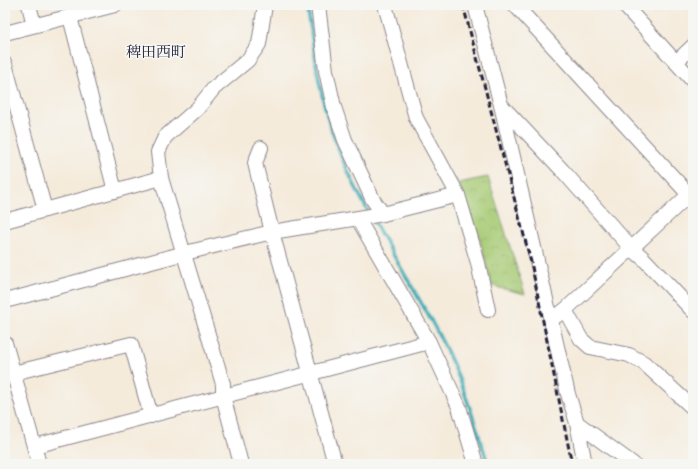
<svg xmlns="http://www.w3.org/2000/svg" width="698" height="469" viewBox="0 0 698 469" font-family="'IM FELL Double Pica','Noto Serif JP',serif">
	<defs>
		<pattern id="park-crowns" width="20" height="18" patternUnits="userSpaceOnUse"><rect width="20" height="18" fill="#a7cb74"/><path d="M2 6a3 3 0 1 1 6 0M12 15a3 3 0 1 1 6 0" fill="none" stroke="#8fae65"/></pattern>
	</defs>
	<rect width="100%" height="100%" fill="#f6f6f2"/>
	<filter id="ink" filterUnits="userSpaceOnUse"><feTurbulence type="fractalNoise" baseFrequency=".025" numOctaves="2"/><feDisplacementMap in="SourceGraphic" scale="8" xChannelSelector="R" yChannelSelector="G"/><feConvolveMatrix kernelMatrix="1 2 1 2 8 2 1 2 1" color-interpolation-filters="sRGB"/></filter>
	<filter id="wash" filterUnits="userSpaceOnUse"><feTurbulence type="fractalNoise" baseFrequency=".012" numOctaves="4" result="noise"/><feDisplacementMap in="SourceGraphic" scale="16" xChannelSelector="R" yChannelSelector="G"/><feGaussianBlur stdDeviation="0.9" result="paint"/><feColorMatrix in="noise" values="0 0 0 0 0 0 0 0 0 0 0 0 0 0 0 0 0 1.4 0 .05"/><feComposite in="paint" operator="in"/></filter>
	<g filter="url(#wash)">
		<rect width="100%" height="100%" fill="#f5ebdb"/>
		<path fill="url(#park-crowns)" stroke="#647658" d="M488 177 525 294 492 286 480 240 458 183Z"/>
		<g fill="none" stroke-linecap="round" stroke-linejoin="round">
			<g stroke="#3dadba" stroke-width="3.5">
				<path d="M307 5C313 40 316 76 326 111 335 147 351 180 369 213"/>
				<path d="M373 220C403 273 438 326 461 383 471 410 480 437 488 464"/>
			</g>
		</g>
	</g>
	<g filter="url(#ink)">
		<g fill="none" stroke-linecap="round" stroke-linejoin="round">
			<defs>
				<g id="minor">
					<path d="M29 5 34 25"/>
					<path d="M318 5 326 71 334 107 345 140 373 200 383 214"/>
					<path d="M385 5 416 118 458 195 478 263 488 310"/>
					<path d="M475 5 501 105 568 394 577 423 585 464"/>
					<path d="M515 5 693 199"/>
					<path d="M624 5 693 81"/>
					<path d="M70 17 115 191"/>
					<path d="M5 33 115 5"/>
					<path d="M676 62 693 46"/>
					<path d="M5 64 45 210"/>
					<path d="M501 105 563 171 631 248 643 258 693 311"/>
					<path d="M261 148 255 163 272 232 335 464"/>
					<path d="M358 219 429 342 459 407 476 464"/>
					<path d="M5 221 161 178"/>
					<path d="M5 301 185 253 272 232 383 214 458 195"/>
					<path d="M565 310 581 339 590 347 629 355 644 363 693 408"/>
					<path d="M552 319 565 310 693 191"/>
					<path d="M5 343 39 464"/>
					<path d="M5 375 131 344 151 416"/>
					<path d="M577 423 633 464"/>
					<path d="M35 446 429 342"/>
					<path d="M241 464 223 396V384L161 178 158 152 165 137 197 109 214 88 248 60 259 44 265 5"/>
				</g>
			</defs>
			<use href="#minor" stroke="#8c868b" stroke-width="16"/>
			<use href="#minor" stroke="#fff" stroke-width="14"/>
			<path stroke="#22223b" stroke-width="3" stroke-dasharray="6 3" stroke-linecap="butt" d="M463 5 531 262 572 464"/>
		</g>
	</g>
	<g text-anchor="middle" stroke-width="3.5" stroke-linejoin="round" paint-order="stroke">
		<g font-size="15" fill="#22223b" stroke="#f6f6f2">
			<text x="156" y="57">稗田西町</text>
		</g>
	</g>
	<rect width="698" height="469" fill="none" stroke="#f6f6f2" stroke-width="20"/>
</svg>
